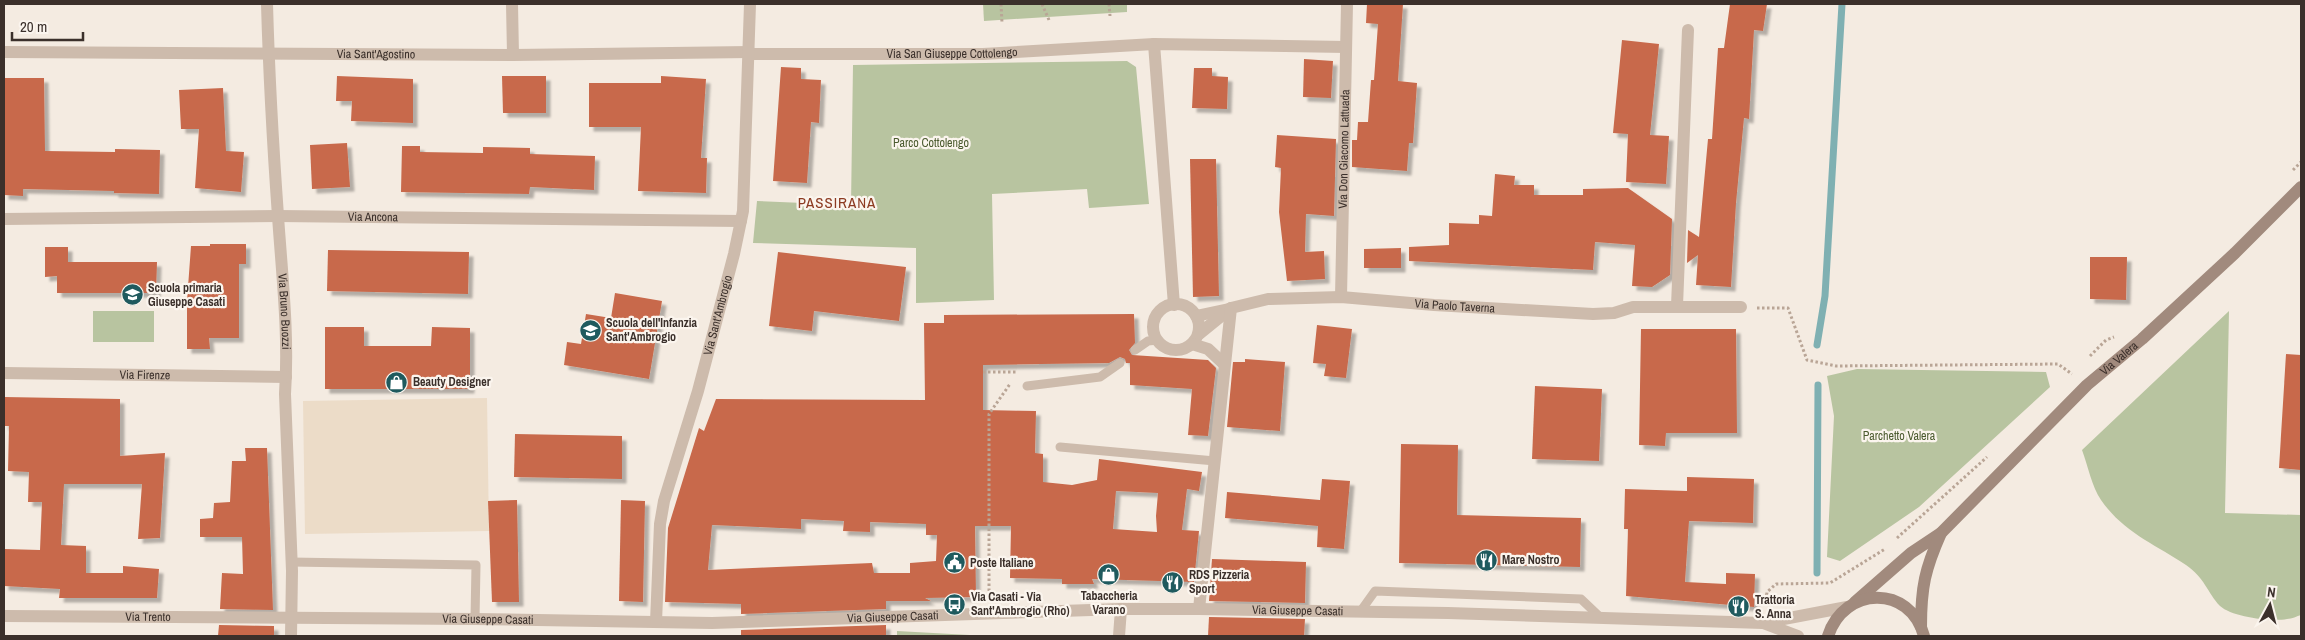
<svg xmlns="http://www.w3.org/2000/svg" width="2305" height="640" viewBox="0 0 2305 640" font-family="'Archivo Narrow',sans-serif">
	<defs>
		<filter id="shadow"><feDropShadow dx="4.5" dy="4.5" stdDeviation="1" flood-color="#0004"/></filter>
	</defs>
	<rect width="100%" height="100%" fill="#f4ebe1"/>
	<g fill="#b8c4a0">
		<path d="M983 4H1127V12L984 21Z"/>
		<path d="M1127 61 1136 67 1149 204 1089 208 1087 189 992 194 994 300 916 303V248L753 243 757 201 851 205 853 65Z"/>
		<rect x="93" y="311" width="61" height="31"/>
		<path d="M2229 311 2225 513 2301 515V615C2297 616 2292 619 2287 619 2271 622 2232 617 2220 606 2207 592 2205 578 2186 565 2155 544 2124 533 2101 500 2092 487 2088 466 2082 450Z"/>
		<path d="M1857 369 2046 372 2050 387 1919 507 1840 561 1827 557 1834 416 1827 376Z"/>
		<path d="M897 631 988 636H897Z"/>
	</g>
	<path fill="#ecdcc8" d="M487 398 489 531 305 534 303 401Z"/>
	<g fill="none" stroke-linecap="round" stroke-linejoin="round">
		<g stroke="#7fb0b2" stroke-width="7">
			<path d="M1817 345 1825 296 1842 4"/>
			<path d="M1817 573 1818 385"/>
		</g>
	</g>
	<g fill="#c8694b" fill-rule="evenodd" filter="url(#shadow)">
		<path d="M1367 4H1403L1398 81 1417 83 1413 143H1409L1407 171 1352 167V140H1357L1358 122H1368L1371 80H1374L1378 24 1366 23Z"/>
		<path d="M1730 4H1767L1763 31 1754 30 1749 119 1744 118 1736 203 1731 287 1696 285 1698 255 1687 263 1688 230 1699 237 1708 139H1712L1718 48H1724Z"/>
		<path d="M1622 40 1659 44 1650 135 1669 136 1666 184 1626 182 1628 134 1613 133Z"/>
		<path d="M1304 59 1333 61 1331 98 1303 97Z"/>
		<path d="M781 67 801 68V79L821 80 819 123 811 122 807 183 773 181Z"/>
		<path d="M1194 68H1212V76L1228 77 1227 109 1192 108Z"/>
		<path d="M337 76 413 79V123L351 121 352 101H336Z"/>
		<path d="M502 76H546V113H503Z"/>
		<path d="M661 76 706 79 701 158H707L706 193 638 191 641 127H589V83H661Z"/>
		<path d="M4 78H44L45 151 115 152V149L160 150 159 194 114 193V191L23 189V196L4 195Z"/>
		<path d="M223 88 226 151 244 152 241 192 195 188 199 129H181L179 90Z"/>
		<path d="M1277 135 1336 139 1334 216 1306 214 1305 252 1324 251 1325 279 1287 281 1279 212 1281 168 1275 167Z"/>
		<path d="M347 143 350 187 312 189 310 145Z"/>
		<path d="M402 146H420V152L483 153V147L530 148V154L595 156 594 190 530 187 529 194 401 192Z"/>
		<path d="M1190 159H1216L1219 296 1193 297Z"/>
		<path d="M1495 174 1515 176 1514 185H1534V195H1583V189L1628 188 1672 219 1670 275 1652 287 1632 286 1635 245 1595 242 1593 270 1409 261V247L1449 245V223L1479 224V215L1492 216Z"/>
		<path d="M210 244H246V264H239V338H209L210 349H187V301L191 246H210Z"/>
		<path d="M45 247H68V262H157L156 293H57V276L45 277Z"/>
		<path d="M1401 248V268H1364V249Z"/>
		<path d="M328 250 469 252 468 294 327 291Z"/>
		<path d="M778 252 906 267 899 321 814 311 812 331 769 326Z"/>
		<path d="M2090 257H2127L2126 300 2090 299Z"/>
		<path d="M615 293 662 301 649 379 564 365 567 342 581 344 586 314 611 318Z"/>
		<path d="M1134 314 1135 343 1129 350 1132 355 1208 360 1216 368 1208 436 1188 435 1192 389 1130 385V363H1126L1125 359 1120 357 1109 363 983 365V410L1036 411 1035 453 1043 454V482L1072 485 1097 480 1099 459 1202 472 1199 491 1187 489 1182 530 1199 531 1194 582 1092 579 1094 584H1062V579L1010 578 1011 526H975L976 597 925 598 931 601H886V609L741 614V604L665 602 668 528 699 428 704 431 716 399 925 400 924 323H944V315ZM1116 491 1158 493 1156 516 1157 532 1113 529ZM801 519 844 521 843 531 870 532V522L926 524V535H937L936 561 910 563V573H874L872 563 708 570 712 525 801 529Z"/>
		<path d="M1317 325 1352 329 1346 378 1324 376 1326 364 1313 363Z"/>
		<path d="M325 327H364V346H431L432 327 470 328V389H325Z"/>
		<path d="M1641 329H1736L1737 433H1666L1665 446 1639 445Z"/>
		<path d="M2286 354 2301 355V470L2279 468Z"/>
		<path d="M1245 359 1285 362 1280 431 1227 427 1233 362H1245Z"/>
		<path d="M1535 386 1602 389 1599 461 1532 459Z"/>
		<path d="M4 397 120 399V456L165 453 160 538 138 539 142 484H64L61 545 86 546V573H123V566L159 569 157 598H59L60 589 4 586V549L40 550 42 502H28L29 472 8 471 9 426H4Z"/>
		<path d="M515 434 622 436V479L514 477Z"/>
		<path d="M1401 444 1458 445 1457 515 1581 518 1580 567 1399 563Z"/>
		<path d="M245 448H267L273 610 220 609 222 573 243 574 242 537H200V519L213 518 214 503 230 502 232 461H246Z"/>
		<path d="M1687 477 1754 479 1753 523 1689 521 1685 582 1726 584V573L1755 574 1754 607 1626 596 1628 529H1624L1625 489 1687 491Z"/>
		<path d="M1322 479 1350 481 1344 549 1317 547 1318 526 1225 518 1227 492 1320 500Z"/>
		<path d="M517 500 519 602H492L488 501Z"/>
		<path d="M621 500 645 501 643 602 619 601Z"/>
		<path d="M1212 559 1306 562 1305 603 1209 601Z"/>
		<path d="M1209 617 1305 619 1304 636H1208Z"/>
		<path d="M219 625 274 626V636H218Z"/>
		<path d="M886 625V636H741V630Z"/>
	</g>
	<g fill="none" stroke-linecap="round" stroke-linejoin="round">
		<g stroke="#b9a596" stroke-width="3" stroke-dasharray="2.5 2.5" stroke-linecap="butt">
			<path d="M1001 4 1002 23"/>
			<path d="M1042 4 1049 20"/>
			<path d="M1109 4 1110 16"/>
			<path d="M2293 170 2301 162"/>
			<path d="M1757 308H1788L1807 360 1836 366 2058 364 2072 374"/>
			<path d="M2090 356 2106 340 2114 337"/>
			<path d="M983 372H1018"/>
			<path d="M1897 538 1987 457"/>
			<path d="M989 596V414L1010 384"/>
			<path d="M1765 605 1767 592 1776 584 1830 583 1885 549"/>
		</g>
		<g stroke="#cdbbac" stroke-width="9">
			<path d="M1135 350 1148 341 1158 340"/>
			<path d="M1027 386 1100 377 1120 363"/>
			<path d="M1060 447 1215 461"/>
			<path d="M291 562 476 565 475 619"/>
			<path d="M1360 612 1375 591 1581 599 1601 618"/>
		</g>
		<g stroke="#cdbbac" stroke-width="12">
			<path id="s1" d="M267 4C269 75 273 146 278 216 282 276 289 334 285 394L292 571 291 636"/>
			<path d="M512 4 513 55"/>
			<path d="M1154 44 1174 305"/>
			<path id="s2" d="M4 52 513 55 750 52"/>
			<path id="s3" d="M750 54H983L1154 44 1346 47"/>
			<path id="s4" d="M4 219 278 216 741 221"/>
			<path id="s5" d="M1341 297 1347 4"/>
			<circle cx="1176" cy="327" r="23"/>
			<path d="M1677 306 1688 30"/>
			<path d="M1196 316 1229 309"/>
			<path d="M1199 334 1231 308"/>
			<path d="M1192 344 1208 349 1224 364"/>
			<path id="s6" d="M4 373 286 377"/>
			<path id="s7" d="M1199 609 1231 308 1268 299 1341 297 1434 305 1593 314 1614 313 1633 307H1741"/>
			<path id="s8" d="M4 616 475 619 712 623 1121 609H1199L1448 613 1763 623 1847 607"/>
			<path id="s9" d="M656 622 660 524 664 501 698 391 734 254 743 211 750 4"/>
			<path d="M1763 623 1798 636"/>
			<path d="M1119 636 1121 609"/>
		</g>
		<g stroke="#a18a7d" stroke-width="12">
			<path id="s10" d="M1855 602 1911 553 1941 533 2087 385 2142 339 2235 253 2301 187"/>
			<path d="M1921 627C1921 587 1925 569 1941 533"/>
			<path d="M1828 636C1844 586 1910 584 1924 636"/>
		</g>
	</g>
	<defs>
		<symbol id="school-disc" viewBox="-11 -11 22 22"><circle r="9.5" fill="#1f5a5e" stroke="#fbf5ee"/><path d="M0-5L7-2L0 1L-7-2ZM-4 1L0 2.5L4 1V4Q0 6-4 4Z" fill="#fff"/></symbol>
		<symbol id="shop-disc" viewBox="-11 -11 22 22"><circle r="9.5" fill="#1f5a5e" stroke="#fbf5ee"/><path d="M-5-2.5h2.3a2.7 3.5 0 0 1 5.4 0H5L5.5 6h-11ZM-1.5-2.5h3a1.5 2.3 0 0 0-3 0Z" fill="#fff"/></symbol>
		<symbol id="restaurant-disc" viewBox="-11 -11 22 22"><circle r="9.5" fill="#1f5a5e" stroke="#fbf5ee"/><path d="M-5-6h1v4h1v-4h1v4h1v-4h1v5L-1.5 .5V6h-2V.5L-5-1ZM5-6V6H3V1.5H1.5Q1.5-4 5-6Z" fill="#fff"/></symbol>
		<symbol id="civic-disc" viewBox="-11 -11 22 22"><circle r="9.5" fill="#1f5a5e" stroke="#fbf5ee"/><path d="M-.6-6.5H3V-4.5H.6V-3L4-1V1h2V6H-6V1h2V-1L-.6-3ZM-1.2 2.5V6h2.4V2.5Z" fill="#fff"/></symbol>
		<symbol id="bus-disc" viewBox="-11 -11 22 22"><circle r="9.5" fill="#1f5a5e" stroke="#fbf5ee"/><path d="M-5-6H5V4H4V6H2V4H-2V6H-4V4H-5ZM-3.5-4V0h7V-4ZM-3.5 1.2v1.5H-2V1.2ZM2 1.2v1.5H3.5V1.2Z" fill="#fff"/></symbol>
	</defs>
	<g fill-rule="evenodd">
		<use href="#school-disc" x="120" y="282" width="25" height="25"/>
		<use href="#school-disc" x="578" y="318" width="25" height="25"/>
		<use href="#shop-disc" x="384" y="370" width="25" height="25"/>
		<use href="#restaurant-disc" x="1474" y="548" width="25" height="25"/>
		<use href="#civic-disc" x="942" y="550" width="25" height="25"/>
		<use href="#shop-disc" x="1096" y="562" width="25" height="25"/>
		<use href="#restaurant-disc" x="1160" y="570" width="25" height="25"/>
		<use href="#bus-disc" x="942" y="592" width="25" height="25"/>
		<use href="#restaurant-disc" x="1726" y="594" width="25" height="25"/>
	</g>
	<g text-anchor="middle" stroke-width="4.5" stroke-linejoin="round" paint-order="stroke">
		<g font-size="12" fill="#3b302b" stroke="#fbf5ee">
			<text dy="4" stroke="none"><textPath href="#s2" startOffset="372">Via Sant'Agostino</textPath></text>
			<text dy="4" stroke="none"><textPath href="#s3" startOffset="202">Via San Giuseppe Cottolengo</textPath></text>
			<text dy="4" stroke="none"><textPath href="#s5" startOffset="148">Via Don Giacomo Lattuada</textPath></text>
			<text dy="4" stroke="none"><textPath href="#s4" startOffset="369">Via Ancona</textPath></text>
			<text dy="4" stroke="none"><textPath href="#s7" startOffset="528">Via Paolo Taverna</textPath></text>
			<text dy="4" stroke="none"><textPath href="#s1" startOffset="308">Via Bruno Buozzi</textPath></text>
			<text dy="4" stroke="none"><textPath href="#s9" startOffset="315">Via Sant'Ambrogio</textPath></text>
			<text dy="4" stroke="none"><textPath href="#s10" startOffset="360">Via Valera</textPath></text>
			<text dy="4" stroke="none"><textPath href="#s6" startOffset="141">Via Firenze</textPath></text>
			<text dy="4" stroke="none"><textPath href="#s8" startOffset="1294">Via Giuseppe Casati</textPath></text>
			<text dy="4" stroke="none"><textPath href="#s8" startOffset="889">Via Giuseppe Casati</textPath></text>
			<text dy="4" stroke="none"><textPath href="#s8" startOffset="144">Via Trento</textPath></text>
			<text dy="4" stroke="none"><textPath href="#s8" startOffset="484">Via Giuseppe Casati</textPath></text>
		</g>
		<g font-size="12" fill="#4a5a2e" stroke="#fbf5ee">
			<text x="931" y="147">Parco Cottolengo</text>
			<text x="1899" y="440">Parchetto Valera</text>
		</g>
		<g font-size="12" font-weight="bold" fill="#3b302b" stroke="#fbf5ee" text-anchor="start">
			<text x="148" y="292">Scuola primaria<tspan x="148" dy="14">Giuseppe Casati</tspan></text>
			<text x="606" y="327">Scuola dell'Infanzia<tspan x="606" dy="14">Sant'Ambrogio</tspan></text>
			<text x="413" y="386">Beauty Designer</text>
			<text x="1502" y="564">Mare Nostro</text>
			<text x="970" y="567">Poste Italiane</text>
			<text x="1189" y="579">RDS Pizzeria<tspan x="1189" dy="14">Sport</tspan></text>
			<text x="1109" y="600" text-anchor="middle">Tabaccheria<tspan x="1109" dy="14">Varano</tspan></text>
			<text x="971" y="601">Via Casati - Via<tspan x="971" dy="14">Sant'Ambrogio (Rho)</tspan></text>
			<text x="1755" y="604">Trattoria<tspan x="1755" dy="14">S. Anna</tspan></text>
		</g>
		<g font-size="15" letter-spacing="1" fill="#8c3b22" stroke="#fbf5ee">
			<text x="837" y="208">PASSIRANA</text>
		</g>
	</g>
	<rect width="2305" height="640" fill="none" stroke="#3b302b" stroke-width="10"/>
	<g transform="translate(2270 605) rotate(7)" stroke="#fbf5ee" stroke-width="4" paint-order="stroke">
	<path d="M0-4L9 19L0 12L-9 19Z" fill="#3b302b"/>
	<text y="-8" font-size="14" font-weight="bold" text-anchor="middle" fill="#3b302b">N</text>
	</g>
	<path d="M12 32v8h71v-8" fill="none" stroke="#3b302b" stroke-width="2.5"/>
	<text x="20" y="32" font-size="15" fill="#3b302b" stroke="#fbf5ee" stroke-width="4" paint-order="stroke">20 m</text>
</svg>
